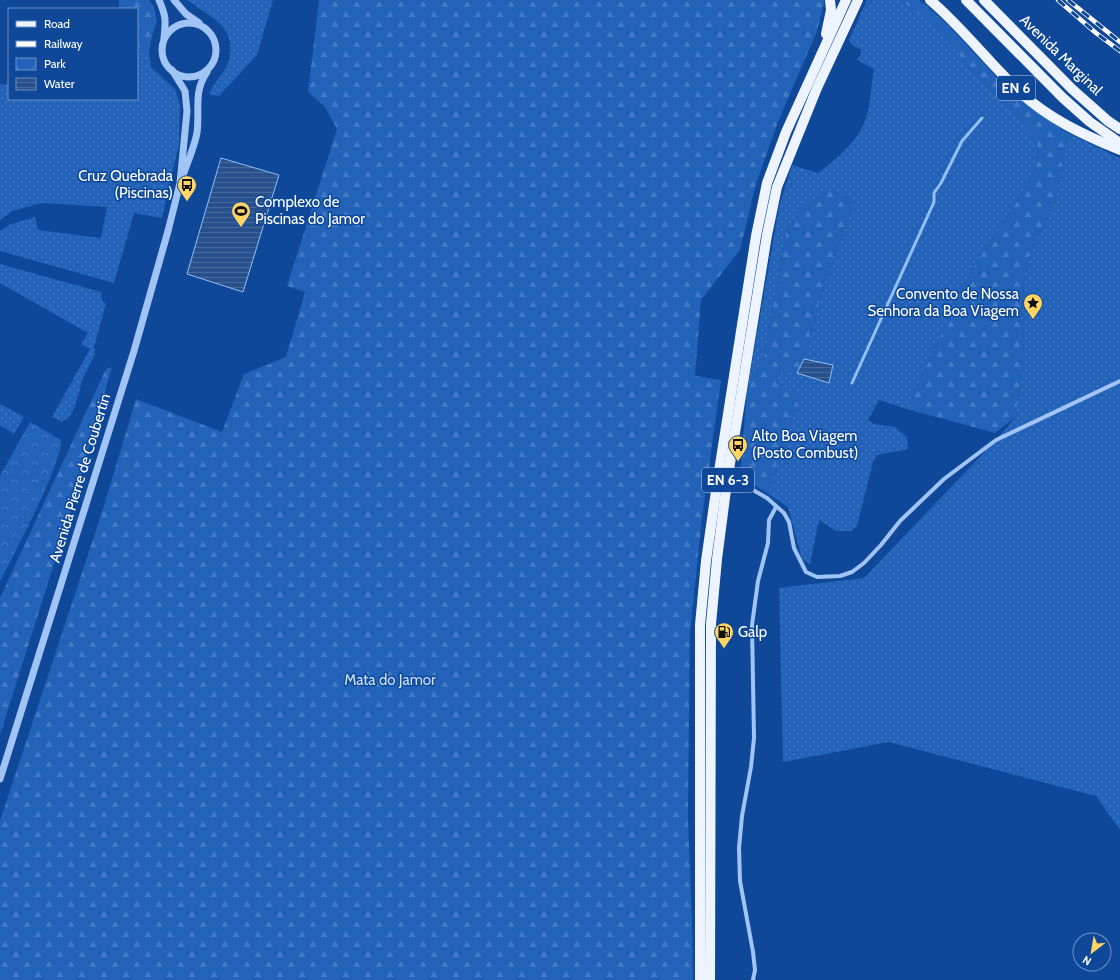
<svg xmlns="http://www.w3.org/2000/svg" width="1120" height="980" viewBox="0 0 1120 980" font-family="Cabin,sans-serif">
	<defs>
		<pattern id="grass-dots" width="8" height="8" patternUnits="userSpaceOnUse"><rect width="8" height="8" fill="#2262b8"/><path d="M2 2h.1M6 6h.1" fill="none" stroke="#437ac3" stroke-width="1.8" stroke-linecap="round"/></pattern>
		<pattern id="forest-firs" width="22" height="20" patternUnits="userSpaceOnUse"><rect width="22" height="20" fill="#2262b8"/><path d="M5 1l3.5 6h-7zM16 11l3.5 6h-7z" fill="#437ac3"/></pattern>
		<pattern id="park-crowns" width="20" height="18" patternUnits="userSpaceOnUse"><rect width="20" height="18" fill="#2262b8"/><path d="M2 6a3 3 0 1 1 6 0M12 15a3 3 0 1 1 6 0" fill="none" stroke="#437ac3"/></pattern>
		<pattern id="water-rules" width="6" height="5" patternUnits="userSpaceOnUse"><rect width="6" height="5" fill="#27508c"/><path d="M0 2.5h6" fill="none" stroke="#476a9d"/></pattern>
	</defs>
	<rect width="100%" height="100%" fill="#0f4899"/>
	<g fill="url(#grass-dots)">
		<path d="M187 0H273L257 55 219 96 209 94C214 83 223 74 228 63 230 60 230 55 230 51 233 24 205 14 187 0Z"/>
		<path d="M867 0H900L944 32 970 70 1005 102 1024 125 1038 147 1034 172 1008 217 981 254 962 289 907 409 879 400 868 420 874 424 895 427 907 437 908 449 877 455 873 462 857 526 851 531H836L819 520 810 564 802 559 788 507 767 493 799 396 776 382 780 369 797 372 804 359 822 291 854 201 836 192 826 191 802 209 787 229 764 358 747 391 779 207 792 165 818 173C838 158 860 140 867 115 871 100 871 84 874 69L857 60 861 54V50L851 44 849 40Z"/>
		<path d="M149 52 151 67 175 89 180 105 179 144 162 218 134 213 114 283 0 251V231L11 224 35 217 38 230 101 238 107 207 42 203 12 211 0 220V84L9 85V99H137V53Z"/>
		<path d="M1068 133 1120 158V830L1096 796 889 742 783 762 779 588 864 578 996 440 1016 417 1024 342 1021 319 1025 272 1033 244 1055 201Z"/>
		<path d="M0 264 101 292 102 301 106 304 94 347 95 354 83 378 75 406 70 416 62 422 52 417 90 349 81 344 88 333 0 283Z"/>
		<path d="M0 404 24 417 14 434 0 425Z"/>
	</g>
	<g fill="url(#forest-firs)">
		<path d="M119 0H149L154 7 157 21 152 36 149 52 137 53V9H119Z"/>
		<path d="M319 0H824V3L817 31 778 122 756 184 740 250 701 300 695 376 721 380 702 518 690 634 688 816 692 922 693 980H0V821L103 509 136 399 222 432 244 374 286 357 305 292 287 286 337 129 325 107 308 92Z"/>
		<path d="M900 0H919L927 6 949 26 1001 82 1037 112 1068 133 1055 201 1033 244 1025 272 1021 319 1024 342 1016 417 995 433 907 409 962 289 981 254 1008 217 1034 172 1038 147 1024 125 1005 102 970 70 944 32Z"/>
		<path d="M826 191 836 192 854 201 822 291 804 359 798 373 780 369 776 382 800 396 767 493 740 476 747 391 764 358 787 229 802 209Z"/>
		<path d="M112 367 71 510 0 735V598L106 369Z"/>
	</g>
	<path fill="url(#park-crowns)" d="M30 422 61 440C64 459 12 559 0 581V476Z"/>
	<g fill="url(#water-rules)" stroke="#92bff8">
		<path d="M221 158 279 175 243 292 187 274Z"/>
		<path d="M804 359 833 365 829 383 797 373Z"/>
	</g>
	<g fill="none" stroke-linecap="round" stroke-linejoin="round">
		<path stroke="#92bff8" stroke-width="3" d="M852 383 934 202V193L941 183 962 141 982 118"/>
		<g stroke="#a0c4f5" stroke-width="4">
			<path d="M728 483 746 486 767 498 784 513 789 522 794 548 806 572 817 577 840 576 852 572 864 563 881 545 900 521 944 479 996 440 1120 381"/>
			<path d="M753 980 755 970 753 952 740 881 739 848 742 816 751 767 754 738 752 625 758 581 768 543 769 520 776 507"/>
		</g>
		<g stroke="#a0c4f5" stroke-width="7">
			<path d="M159 0C166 16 166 20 164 38"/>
			<path d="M174 0 186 14 199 23"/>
			<circle cx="189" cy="50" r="27"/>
			<path d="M183 175C188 161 194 148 197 133 200 110 193 92 207 72"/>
			<path d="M0 779 134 351 168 231 180 183 187 111 185 91 172 70"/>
		</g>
		<g stroke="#eef4ff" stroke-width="10">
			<path d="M930 0C963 28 989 63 1020 92 1049 119 1084 135 1120 150"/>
			<path d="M966 0 1063 98 1090 122 1120 143"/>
			<path d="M984 0 1072 89 1108 121 1120 129"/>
			<path d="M826 34 831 10 830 0"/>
			<path d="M700 980V625L706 561 717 484 756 236 767 183 786 132 846 0"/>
			<path d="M710 980 711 624 717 559 727 482 767 235 777 187 817 88 858 0"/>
		</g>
		<defs>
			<g id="rail">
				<path d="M1058 0 1096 33 1120 51"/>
				<path d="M1068 0 1120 42"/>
			</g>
		</defs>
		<use href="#rail" stroke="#fff" stroke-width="4.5"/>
		<use href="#rail" stroke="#0f4899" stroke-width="3" stroke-dasharray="9" stroke-linecap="butt"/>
	</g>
	<defs>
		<symbol id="bus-pin" viewBox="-11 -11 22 30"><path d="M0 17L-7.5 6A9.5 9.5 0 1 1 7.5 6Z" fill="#ffd664" stroke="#0f4899"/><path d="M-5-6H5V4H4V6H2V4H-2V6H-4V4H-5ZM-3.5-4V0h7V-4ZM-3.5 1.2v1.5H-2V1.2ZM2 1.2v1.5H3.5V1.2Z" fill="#111"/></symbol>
		<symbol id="stadium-pin" viewBox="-11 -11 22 30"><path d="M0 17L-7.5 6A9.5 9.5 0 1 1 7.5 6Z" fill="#ffd664" stroke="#0f4899"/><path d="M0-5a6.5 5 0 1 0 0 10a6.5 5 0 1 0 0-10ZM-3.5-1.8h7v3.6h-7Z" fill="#111"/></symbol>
		<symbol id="sight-pin" viewBox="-11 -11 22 30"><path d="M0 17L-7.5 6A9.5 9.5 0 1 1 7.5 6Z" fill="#ffd664" stroke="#0f4899"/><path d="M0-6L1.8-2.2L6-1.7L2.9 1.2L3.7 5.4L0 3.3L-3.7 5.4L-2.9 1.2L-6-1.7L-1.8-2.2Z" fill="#111"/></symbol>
		<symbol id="fuel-pin" viewBox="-11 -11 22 30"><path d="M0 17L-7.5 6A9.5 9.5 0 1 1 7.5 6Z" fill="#ffd664" stroke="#0f4899"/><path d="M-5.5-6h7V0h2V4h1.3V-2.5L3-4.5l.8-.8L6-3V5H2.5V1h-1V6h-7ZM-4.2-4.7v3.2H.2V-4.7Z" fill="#111"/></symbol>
	</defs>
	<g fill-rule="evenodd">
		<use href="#bus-pin" x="176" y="174" width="22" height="30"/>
		<use href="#stadium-pin" x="230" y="200" width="22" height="30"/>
		<use href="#sight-pin" x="1022" y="292" width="22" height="30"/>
		<use href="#bus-pin" x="727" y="434" width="22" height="30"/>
		<use href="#fuel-pin" x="713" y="621" width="22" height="30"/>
	</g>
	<g text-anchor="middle" stroke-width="3" stroke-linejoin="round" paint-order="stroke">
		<g fill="#0f4899" stroke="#b7c8e0" stroke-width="1">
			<rect x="997" y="76" width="38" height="24" rx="3"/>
			<rect x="702" y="468" width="52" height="24" rx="3"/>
		</g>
		<g font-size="14" font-weight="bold" fill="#fff">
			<text x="1016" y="93">EN 6</text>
			<text x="728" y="485">EN 6-3</text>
		</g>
		<g font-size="15" fill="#fff" stroke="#0f4899">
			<text transform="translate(1061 55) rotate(44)" y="5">Avenida Marginal</text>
			<text transform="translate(80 478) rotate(-73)" y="5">Avenida Pierre de Coubertin</text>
		</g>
		<g font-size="15" fill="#fff" stroke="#0f4899" text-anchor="start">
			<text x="173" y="181" text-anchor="end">Cruz Quebrada<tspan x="173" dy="17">(Piscinas)</tspan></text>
			<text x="255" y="207">Complexo de<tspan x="255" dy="17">Piscinas do Jamor</tspan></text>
			<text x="1019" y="299" text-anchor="end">Convento de Nossa<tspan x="1019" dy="17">Senhora da Boa Viagem</tspan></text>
			<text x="752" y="441">Alto Boa Viagem<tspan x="752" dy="17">(Posto Combust)</tspan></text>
			<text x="738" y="637">Galp</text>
		</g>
		<g font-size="15" fill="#c9e0fe" stroke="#0f4899">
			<text x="390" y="685">Mata do Jamor</text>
		</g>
	</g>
	<rect x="8" y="8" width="130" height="92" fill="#0f4899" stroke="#6f91c2"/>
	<rect x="16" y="21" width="20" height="6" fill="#eef4ff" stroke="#6f91c2"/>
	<text x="44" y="28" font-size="12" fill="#ffffff">Road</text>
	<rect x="16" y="41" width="20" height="6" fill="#ffffff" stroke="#6f91c2"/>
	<text x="44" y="48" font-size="12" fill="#ffffff">Railway</text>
	<rect x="16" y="58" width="20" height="12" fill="url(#park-crowns)" stroke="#6f91c2"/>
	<text x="44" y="68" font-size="12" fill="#ffffff">Park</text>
	<rect x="16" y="78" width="20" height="12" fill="url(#water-rules)" stroke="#6f91c2"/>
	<text x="44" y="88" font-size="12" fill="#ffffff">Water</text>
	<g transform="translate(1092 952) rotate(211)"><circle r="19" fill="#0f4899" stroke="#6f91c2"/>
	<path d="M0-3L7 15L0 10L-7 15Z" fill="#ffd664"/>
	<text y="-6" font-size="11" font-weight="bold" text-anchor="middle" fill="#ffffff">N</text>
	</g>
</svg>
